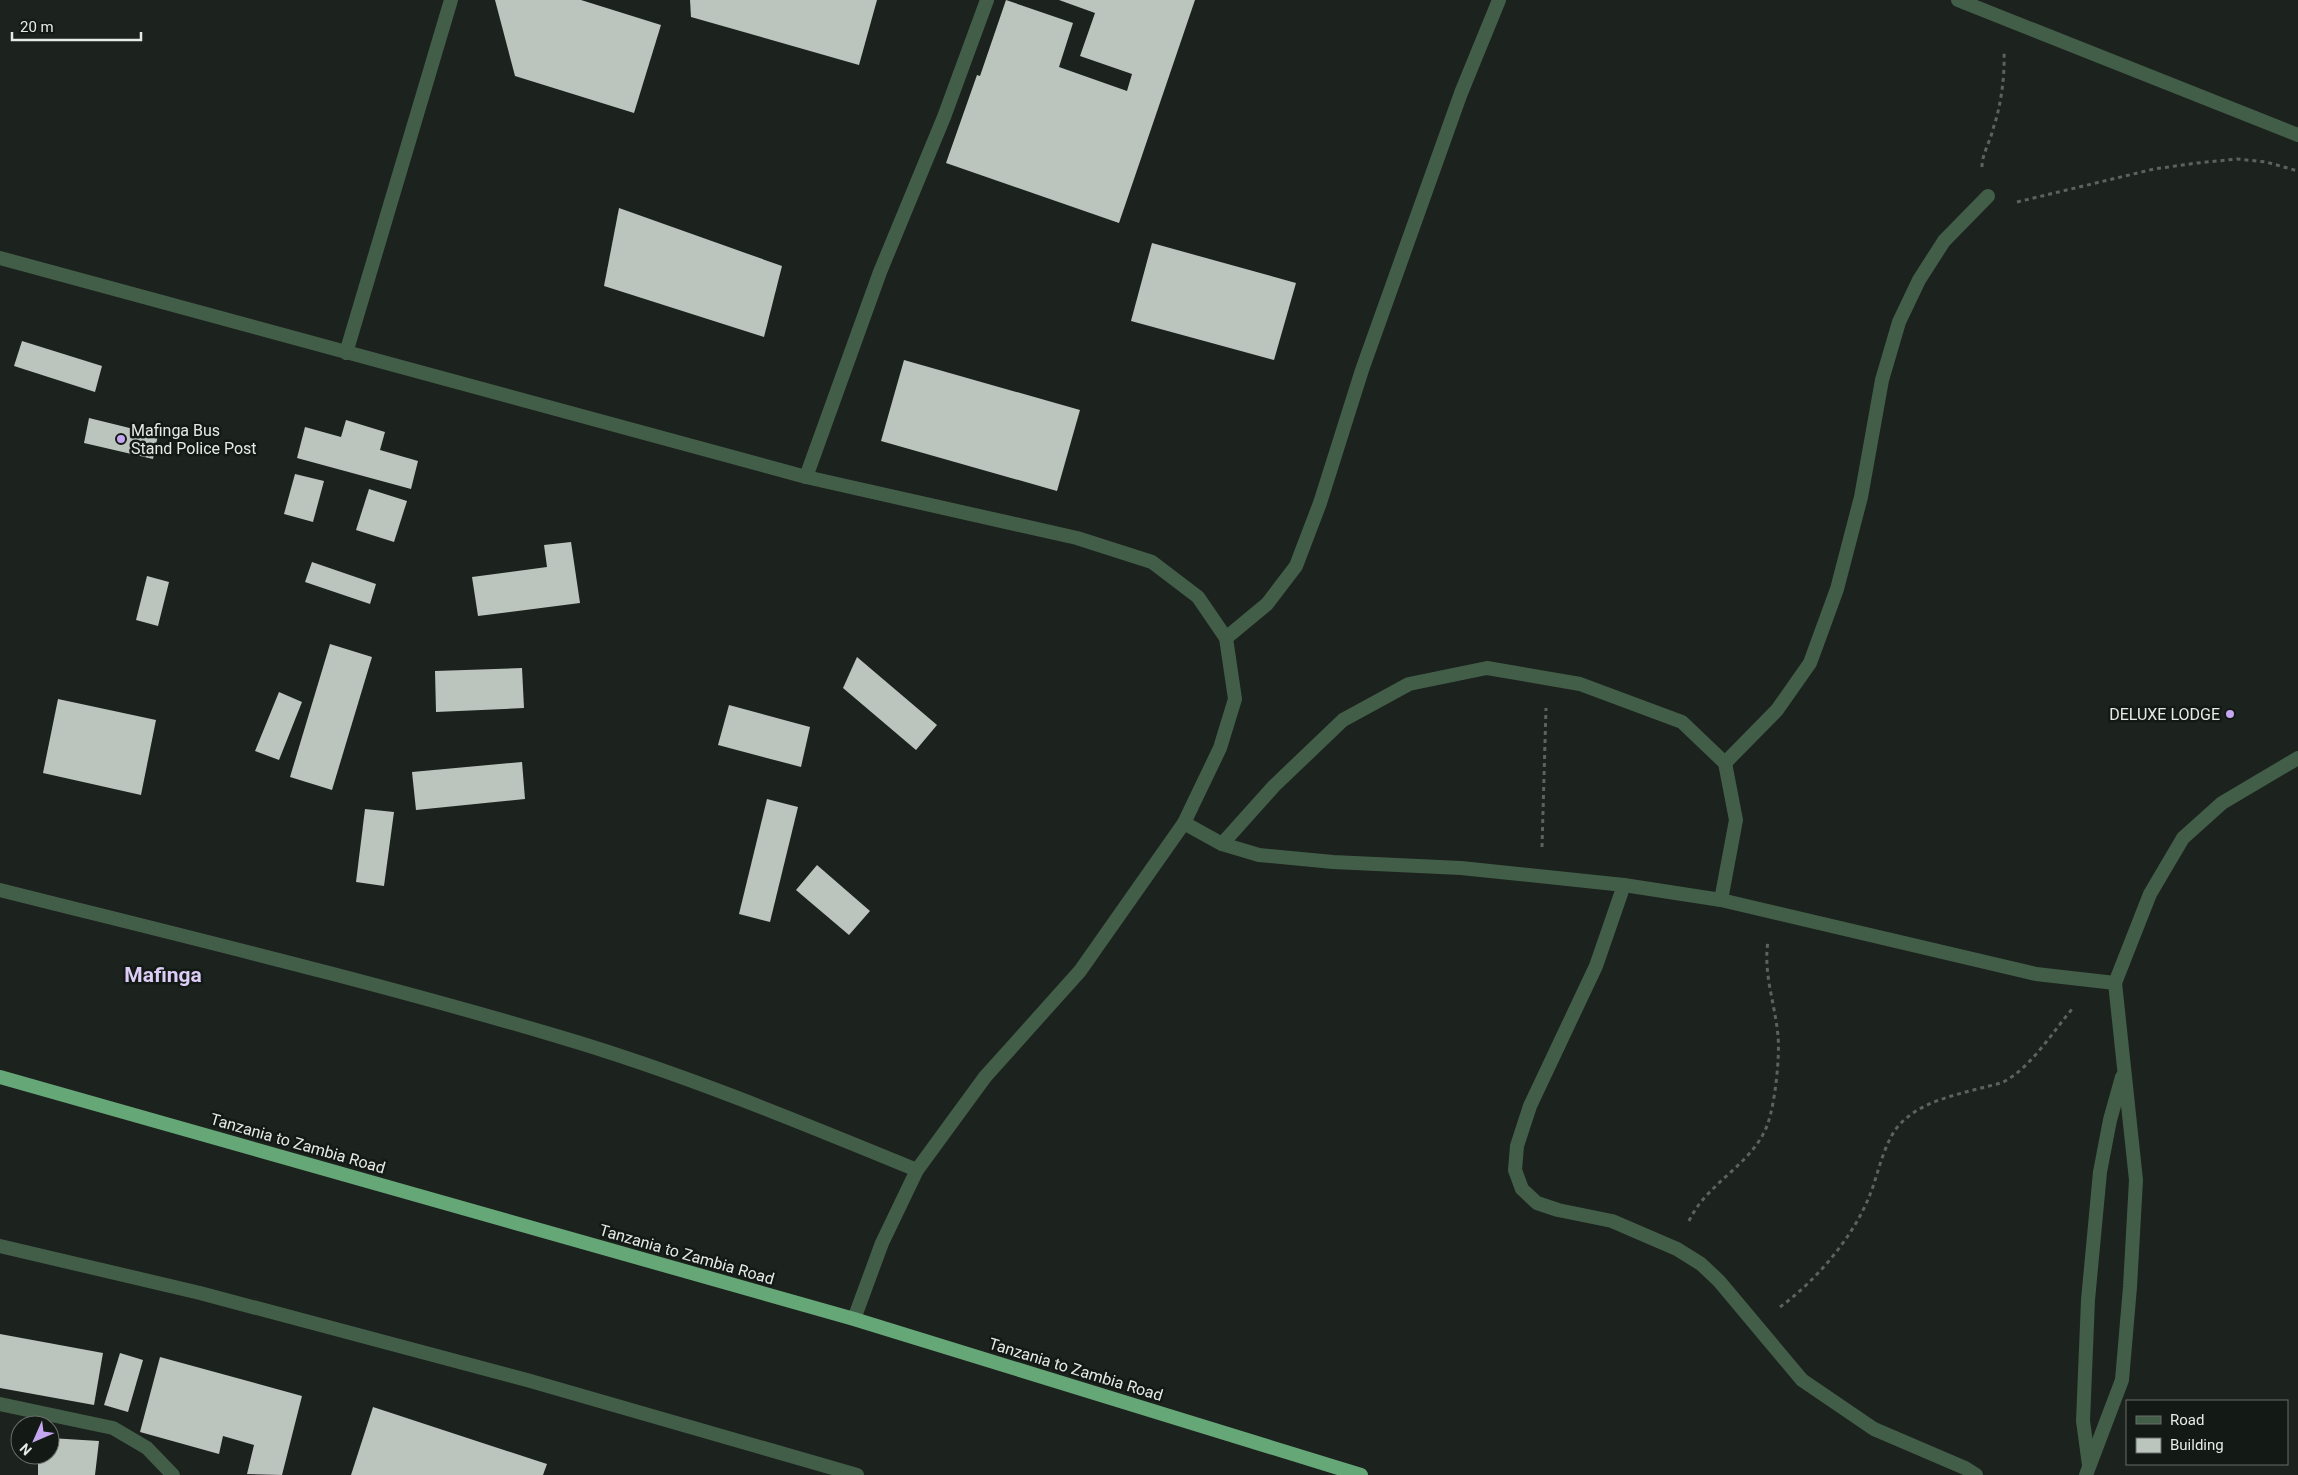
<svg xmlns="http://www.w3.org/2000/svg" width="2298" height="1475" viewBox="0 0 2298 1475" font-family="Roboto,sans-serif">
	<rect width="100%" height="100%" fill="#1c221d"/>
	<g fill="#bcc4be">
		<path d="M495 0H581L661 25 634 113 515 76Z"/>
		<path d="M690 0H877L859 65 691 17Z"/>
		<path d="M1006 0 1073 23 1059 67 1127 91 1132 74 1080 56 1095 13 1059 0H1195L1119 223 946 163 977 75 980 76Z"/>
		<path d="M619 208 782 266 764 337 604 286Z"/>
		<path d="M1152 243 1296 283 1274 360 1131 321Z"/>
		<path d="M22 341 102 366 95 392 14 366Z"/>
		<path d="M904 360 1080 410 1057 491 881 441Z"/>
		<path d="M89 418 158 435 153 459 84 443Z"/>
		<path d="M346 420 385 432 380 450 418 461 411 489 297 458 305 427 341 437Z"/>
		<path d="M295 474 324 481 313 522 284 514Z"/>
		<path d="M369 489 407 501 394 542 356 530Z"/>
		<path d="M571 542 580 603 478 616 472 577 547 567 544 545Z"/>
		<path d="M312 562 376 584 370 604 305 582Z"/>
		<path d="M147 576 169 582 158 626 136 620Z"/>
		<path d="M330 644 372 657 332 790 290 777Z"/>
		<path d="M857 657 937 725 916 750 843 688Z"/>
		<path d="M522 668 524 708 436 712 435 671Z"/>
		<path d="M279 692 302 702 279 760 255 751Z"/>
		<path d="M58 699 156 720 141 795 43 773Z"/>
		<path d="M729 705 810 727 801 767 718 745Z"/>
		<path d="M522 762 525 799 416 810 412 772Z"/>
		<path d="M767 799 798 807 770 922 739 914Z"/>
		<path d="M365 809 394 812 384 886 356 882Z"/>
		<path d="M817 865 870 911 849 935 796 890Z"/>
		<path d="M0 1334 103 1353 94 1405 0 1388Z"/>
		<path d="M120 1353 143 1360 128 1412 104 1405Z"/>
		<path d="M160 1357 302 1396 282 1475 247 1474 254 1445 223 1436 219 1454 140 1432Z"/>
		<path d="M373 1407 547 1464 543 1475H351Z"/>
		<path d="M50 1438 99 1441 95 1475H38V1455H50Z"/>
	</g>
	<g fill="none" stroke-linecap="round" stroke-linejoin="round">
		<g stroke="#5d625e" stroke-width="3" stroke-dasharray="4 4" stroke-linecap="butt">
			<path d="M1982 167C1982 154 1990 142 1993 129 2001 106 2005 76 2004 51"/>
			<path d="M2017 202 2154 169 2197 163 2237 159 2266 162 2298 171"/>
			<path d="M1542 847 1546 708"/>
			<path d="M1689 1221C1707 1182 1754 1164 1768 1123 1775 1103 1780 1057 1778 1036 1775 1003 1763 974 1768 941"/>
			<path d="M1780 1307C1817 1280 1855 1235 1871 1192 1879 1171 1885 1138 1902 1122 1924 1101 1952 1096 1981 1088 1988 1086 1996 1085 2003 1082 2030 1069 2054 1030 2073 1008"/>
		</g>
		<g stroke="#425e48" stroke-width="14">
			<path d="M1958 0 2298 135"/>
			<path d="M0 258 806 477 1077 538 1152 562 1198 597 1226 638 1235 699 1220 748 1184 823 1080 971 985 1077 917 1170 882 1243 854 1319"/>
			<path d="M346 353 451 0"/>
			<path d="M806 477 880 272 944 117 987 0"/>
			<path d="M1226 638 1267 604 1296 566 1320 503 1362 370 1461 93 1499 0"/>
			<path d="M1725 763 1777 710 1810 663 1837 589 1861 497 1882 380 1899 322 1919 280 1944 241 1988 196"/>
			<path d="M1184 823 1222 844 1259 855 1333 862 1461 868 1624 885 1721 900 2036 974 2115 983"/>
			<path d="M1222 844 1274 786 1343 720 1409 684 1487 668 1580 684 1682 722 1725 763 1736 820 1721 900"/>
			<path d="M1624 885 1596 966 1530 1106 1517 1146 1515 1170 1522 1189 1537 1203 1558 1210 1612 1221 1677 1249 1701 1264 1719 1281 1802 1380 1874 1429 1965 1468 1976 1475"/>
			<path d="M0 890C187 937 375 982 560 1037 682 1073 800 1122 917 1170"/>
			<path d="M0 1246 200 1293 527 1380 857 1475"/>
			<path d="M0 1404 113 1428 147 1448 173 1475"/>
			<path d="M2089 1465 2083 1421 2088 1300 2100 1172 2110 1120 2122 1077"/>
			<path d="M2086 1475 2122 1380 2130 1287 2136 1180 2115 983 2150 894 2183 838 2222 803 2298 758"/>
		</g>
		<path stroke="#66a777" stroke-width="14" d="M0 1077 854 1319 1361 1475"/>
	</g>
	<g fill="#c5a7f1" stroke="#131914" stroke-width="2">
		<circle cx="121" cy="439" r="5"/>
		<circle cx="2230" cy="714" r="5"/>
	</g>
	<g text-anchor="middle" stroke-width="5" stroke-linejoin="round" paint-order="stroke">
		<g font-size="16" fill="#e7ebe7" stroke="#131914" text-anchor="start">
			<text x="131" y="436">Mafinga Bus<tspan x="131" dy="18">Stand Police Post</tspan></text>
			<text x="2220" y="720" text-anchor="end">DELUXE LODGE</text>
		</g>
		<g font-size="16" fill="#e7ebe7" stroke="#131914">
			<text transform="translate(298 1143) rotate(16)" y="6">Tanzania to Zambia Road</text>
			<text transform="translate(687 1254) rotate(16)" y="6">Tanzania to Zambia Road</text>
			<text transform="translate(1076 1369) rotate(17)" y="6">Tanzania to Zambia Road</text>
		</g>
		<g font-size="21" font-weight="bold" fill="#dcccf6" stroke="#131914">
			<text x="163" y="982">Mafinga</text>
		</g>
	</g>
	<rect x="2126" y="1400" width="162" height="65" fill="#131914" stroke="#686d68"/>
	<rect x="2136" y="1416" width="25" height="8" fill="#425e48" stroke="#686d68"/>
	<text x="2170" y="1425" font-size="15" fill="#e7ebe7">Road</text>
	<rect x="2136" y="1438" width="25" height="15" fill="#bcc4be" stroke="#686d68"/>
	<text x="2170" y="1450" font-size="15" fill="#e7ebe7">Building</text>
	<g transform="translate(35 1440) rotate(225)"><circle r="24" fill="#131914" stroke="#686d68"/>
	<path d="M0-4L9 19L0 12L-9 19Z" fill="#c5a7f1"/>
	<text y="-8" font-size="14" font-weight="bold" text-anchor="middle" fill="#e7ebe7">N</text>
	</g>
	<path d="M12 32v8h129v-8" fill="none" stroke="#e7ebe7" stroke-width="2.5"/>
	<text x="20" y="32" font-size="15" fill="#e7ebe7" stroke="#131914" stroke-width="4" paint-order="stroke">20 m</text>
</svg>
